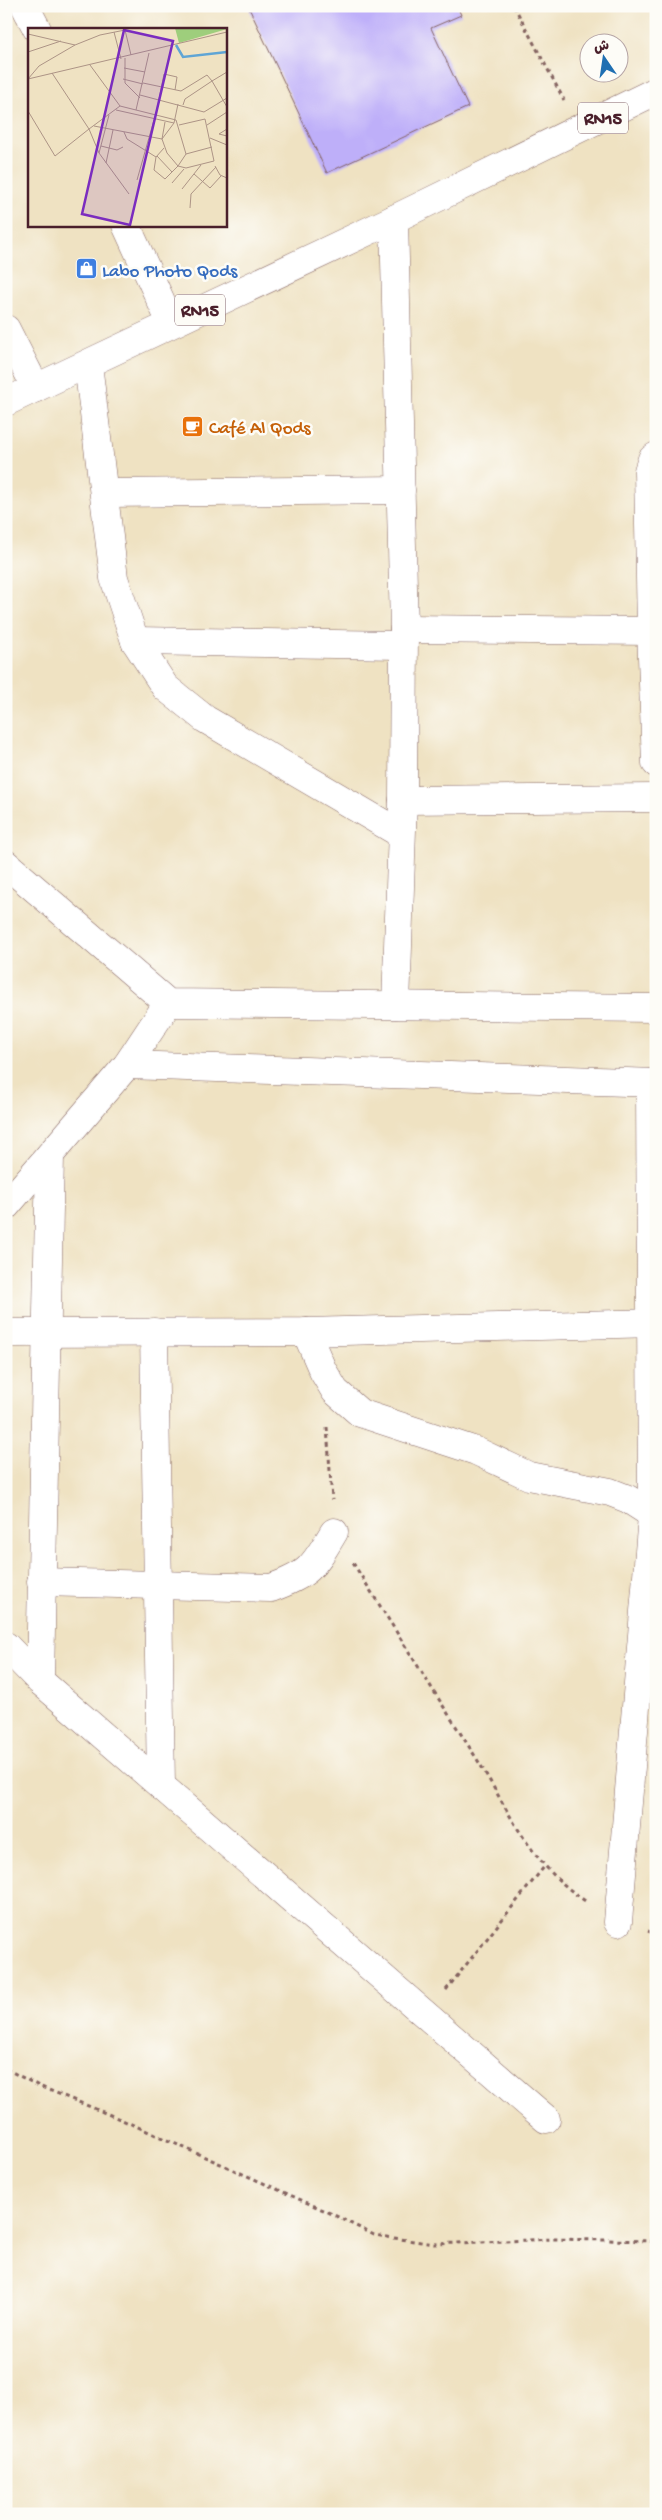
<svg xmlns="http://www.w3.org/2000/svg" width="662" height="2520" viewBox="0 0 662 2520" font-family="'Gochi Hand','Playpen Sans Arabic',sans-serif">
	<rect width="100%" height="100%" fill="#fdfcf7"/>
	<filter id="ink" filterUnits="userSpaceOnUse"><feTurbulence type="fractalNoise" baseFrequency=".02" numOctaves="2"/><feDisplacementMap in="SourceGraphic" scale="10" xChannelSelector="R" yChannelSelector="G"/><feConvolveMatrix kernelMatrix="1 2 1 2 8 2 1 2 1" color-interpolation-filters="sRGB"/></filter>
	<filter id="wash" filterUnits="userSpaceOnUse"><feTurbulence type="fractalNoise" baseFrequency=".0096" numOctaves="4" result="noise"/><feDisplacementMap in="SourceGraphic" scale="20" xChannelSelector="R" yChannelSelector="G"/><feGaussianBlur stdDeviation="1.12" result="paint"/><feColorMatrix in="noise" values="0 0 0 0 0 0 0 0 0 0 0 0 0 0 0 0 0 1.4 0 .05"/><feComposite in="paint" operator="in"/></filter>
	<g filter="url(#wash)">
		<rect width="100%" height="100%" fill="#efe2c2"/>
		<g id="blocks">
			<path fill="#beaff9" d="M248 6H457L461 15 431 28 468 107 327 173Z"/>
		</g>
	</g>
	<g filter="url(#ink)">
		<use href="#blocks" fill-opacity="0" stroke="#846360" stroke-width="1"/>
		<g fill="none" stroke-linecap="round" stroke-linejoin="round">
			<defs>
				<g id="minor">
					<path d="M25 6 37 29"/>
					<path d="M394 219 404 629 403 800 396 1005"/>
					<path d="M126 225 171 323"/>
					<path d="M6 329 36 388"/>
					<path d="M88 364 114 578 135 641 165 687 205 719 401 834"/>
					<path d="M656 456 652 459 648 471 651 630 656 763"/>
					<path d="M105 493 401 490"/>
					<path d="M404 629 656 631"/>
					<path d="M135 641 403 645"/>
					<path d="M403 800 656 798"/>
					<path d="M6 864 168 1003 656 1008"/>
					<path d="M127 1065 656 1083"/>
					<path d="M6 1206 127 1065 168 1003"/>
					<path d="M154 1332 161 1786"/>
					<path d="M306 1332 323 1371 335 1391 360 1413 476 1451 529 1476 610 1492 628 1499 656 1517"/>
					<path d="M6 1333 306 1332 656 1323"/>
					<path d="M41 1582 271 1588C310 1574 313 1567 334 1532"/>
					<path d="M6 1646 40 1681 546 2119"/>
					<path d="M40 1681 50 1155"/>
					<path d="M618 1922 652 1516 650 1083"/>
				</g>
				<path id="major" d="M6 402 394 219 656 91"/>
			</defs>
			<use href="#minor" stroke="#846360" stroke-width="29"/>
			<use href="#major" stroke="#846360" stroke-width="29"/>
			<g stroke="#846360" stroke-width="3" stroke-dasharray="4 4" stroke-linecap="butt">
				<path d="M514 6 564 100"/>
				<path d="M327 1427 332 1500"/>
				<path d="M353 1563C394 1628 434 1692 475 1756 510 1812 529 1864 587 1902"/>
				<path d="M648 1931 656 1934"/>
				<path d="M446 1990 544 1867"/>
				<path d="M6 2069 39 2086 120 2119 328 2212 374 2235 434 2244 553 2239 656 2241"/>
			</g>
			<use href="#minor" stroke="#fff" stroke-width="28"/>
			<use href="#major" stroke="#fff" stroke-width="28"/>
		</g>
	</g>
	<defs>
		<symbol id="shop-square" viewBox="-11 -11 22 22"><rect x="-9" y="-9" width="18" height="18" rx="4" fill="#3f7fe0" stroke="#fdfcf7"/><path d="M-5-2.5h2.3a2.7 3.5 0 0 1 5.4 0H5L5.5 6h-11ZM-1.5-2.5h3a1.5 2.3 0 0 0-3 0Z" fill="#fff"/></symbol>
		<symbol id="cafe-square" viewBox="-11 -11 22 22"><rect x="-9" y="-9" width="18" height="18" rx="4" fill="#e8710a" stroke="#fdfcf7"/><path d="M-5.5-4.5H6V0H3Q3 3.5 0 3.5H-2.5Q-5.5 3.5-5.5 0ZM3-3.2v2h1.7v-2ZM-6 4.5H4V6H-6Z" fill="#fff"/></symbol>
	</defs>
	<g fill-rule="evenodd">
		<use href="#shop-square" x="74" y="256" width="25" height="25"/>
		<use href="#cafe-square" x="180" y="414" width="25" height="25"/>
	</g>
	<g text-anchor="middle" stroke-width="5" stroke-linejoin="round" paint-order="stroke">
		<g fill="#fdfcf7" stroke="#806168" stroke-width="1">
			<rect x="578" y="102.5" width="50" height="31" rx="4"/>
			<rect x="175" y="294.5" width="50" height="31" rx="4"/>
		</g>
		<g font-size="18" font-weight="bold" fill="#4a1f2b">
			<text x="603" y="124">RN15</text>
			<text x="200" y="316">RN15</text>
		</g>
		<g font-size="19" fill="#366cbe" stroke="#fdfcf7" text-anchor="start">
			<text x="102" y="276">Labo Photo Qods</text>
		</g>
		<g font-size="19" fill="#c56008" stroke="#fdfcf7" text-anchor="start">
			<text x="209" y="433">Café Al Qods</text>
		</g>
	</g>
	<g transform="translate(28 28)">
		<rect width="199" height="199" fill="#efe2c2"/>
		<path d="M147 0H199V1L151 15Z" fill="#9ece7c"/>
		<path fill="none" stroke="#5fa5d5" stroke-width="2.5" d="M148 17 155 29 199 24"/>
		<path fill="none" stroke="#ad9486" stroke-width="1" d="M86 4 93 31M0 6 47 17M0 24 33 13M97 30V55L112 70M62 37 92 78 148 92 158 126 184 119M96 40 117 44M24 45 61 101 92 78M0 51 11 38 47 17 72 7 97 2 103 27M0 51 199 4M95 51 115 56M115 55 153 63 179 47 184 53 199 44M112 67 176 84 199 70M131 71 136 46 149 49 147 62M155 77 157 71 184 53 199 79M88 82 146 95M108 82 121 25M0 83 27 128 61 101M137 94 134 111 139 125 150 138 158 126M179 97 199 84M66 98 134 111 146 95 150 76M61 101 71 125 101 166M199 101 191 106 199 108M96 104 99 111 128 129 136 120M182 110 199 117M73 118 89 122 95 119M71 125 81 87M129 128 144 144M128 129 126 142 137 151 150 138 158 140 186 133 177 91 151 97M78 135 85 102M187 138 192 147 199 150M166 146 182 160 193 148M109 152 126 92M144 155 156 141M154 161 173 137M162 180 163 166 188 139"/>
		<path fill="#7b2cbf" fill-opacity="0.15" stroke="#7b2cbf" stroke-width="2.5" d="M96 2 145 13 102 197 54 186Z"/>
		<rect width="199" height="199" fill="none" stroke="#4a1f2b" stroke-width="2.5"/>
	</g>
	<rect width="662" height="2520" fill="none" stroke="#fdfcf7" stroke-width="25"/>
	<g transform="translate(604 58) rotate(347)"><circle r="24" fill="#fdfcf7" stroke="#b5a4a5"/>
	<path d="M0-4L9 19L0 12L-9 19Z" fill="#1f6fb2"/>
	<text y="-8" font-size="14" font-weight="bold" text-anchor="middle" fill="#4a1f2b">ش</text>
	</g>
</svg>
